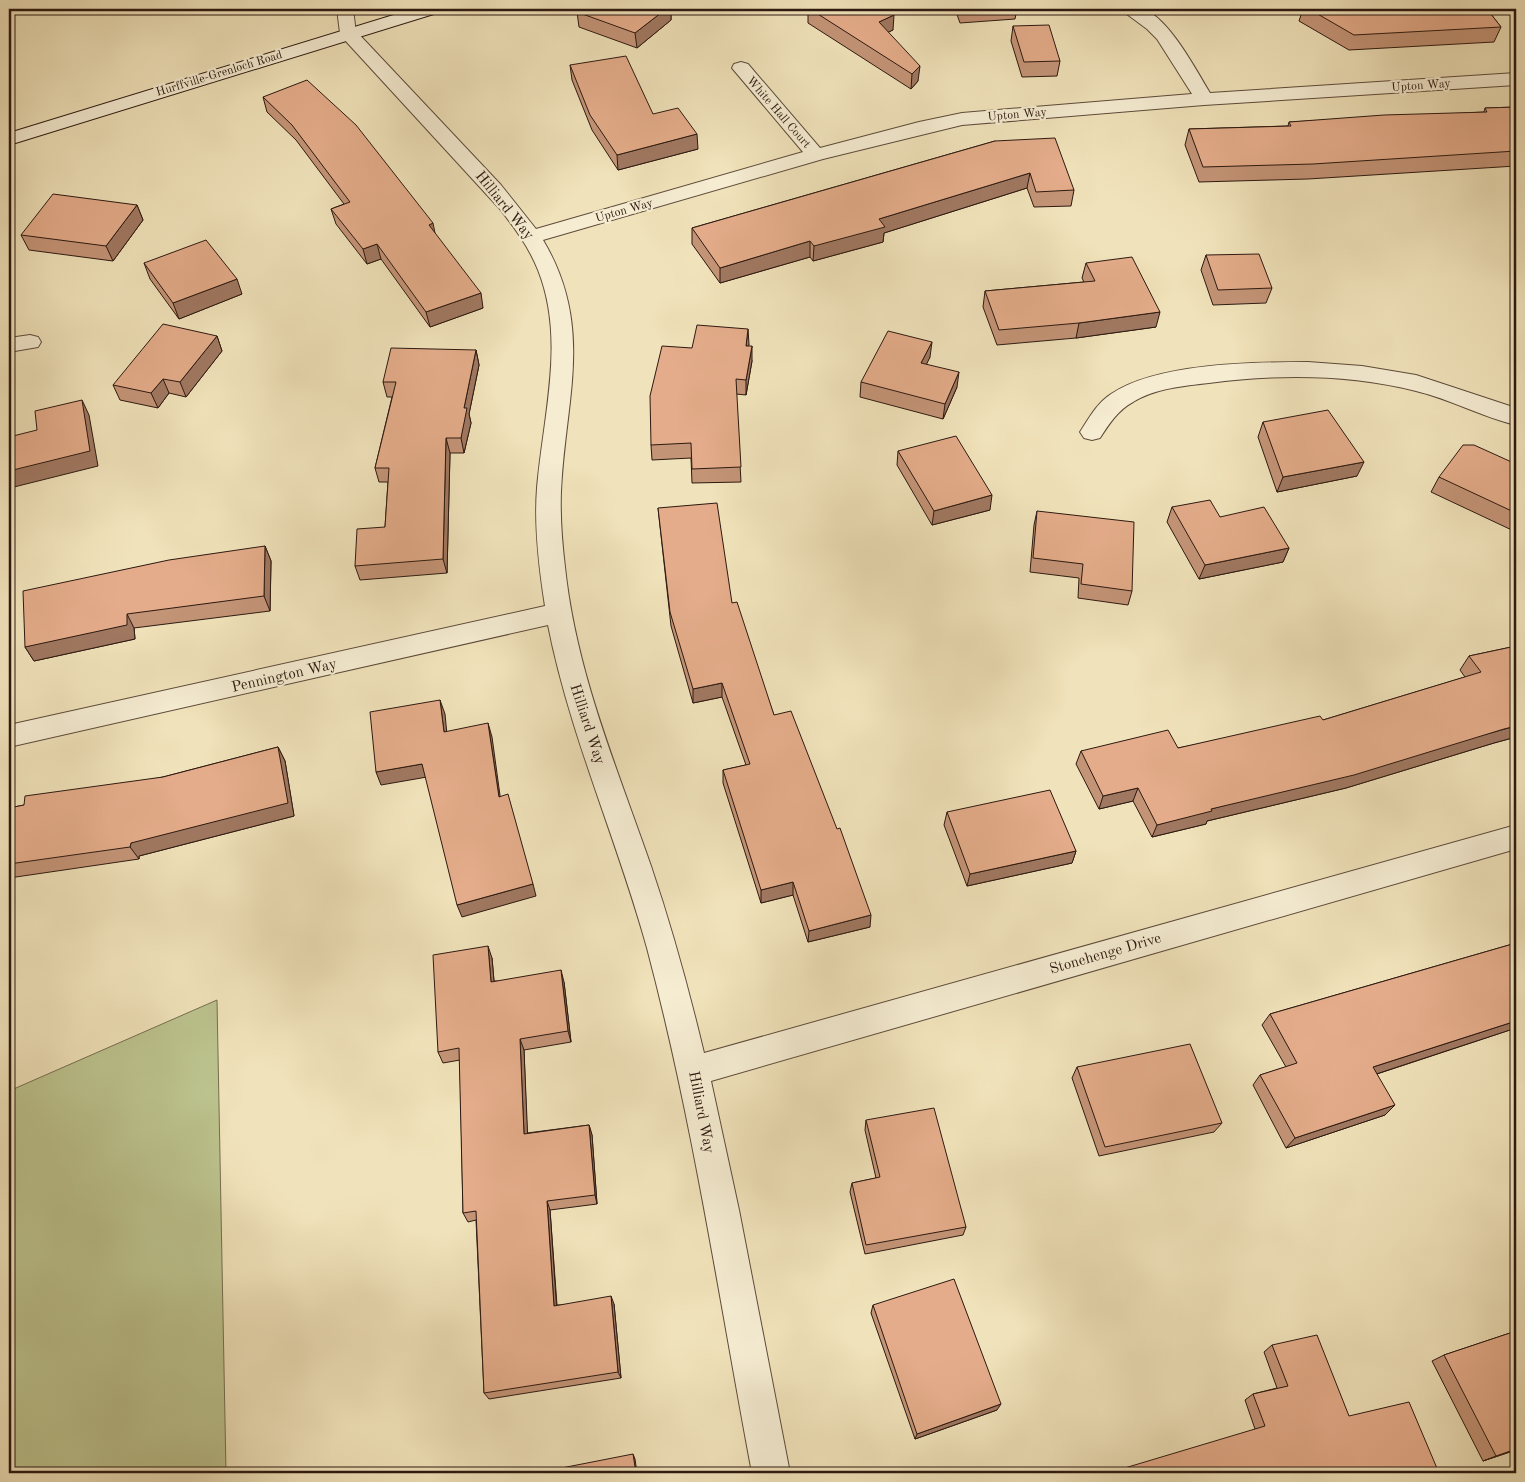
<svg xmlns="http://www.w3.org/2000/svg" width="1525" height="1482" viewBox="0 0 1525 1482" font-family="'Old Standard TT',serif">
	<rect width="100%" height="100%" fill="#f0e2ba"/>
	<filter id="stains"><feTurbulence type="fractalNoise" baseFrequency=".004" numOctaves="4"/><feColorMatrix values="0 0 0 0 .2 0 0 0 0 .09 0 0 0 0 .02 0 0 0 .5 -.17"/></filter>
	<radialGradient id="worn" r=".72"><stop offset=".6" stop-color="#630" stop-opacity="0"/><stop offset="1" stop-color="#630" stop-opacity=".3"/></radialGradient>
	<path fill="#bcc38e" stroke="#746e4f" d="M217 1000 226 1473H9V1091Z"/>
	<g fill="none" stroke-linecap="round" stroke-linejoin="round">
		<defs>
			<path id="lane" d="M337 9H353L356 33 354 36H342L340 33Z"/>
			<g id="street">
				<path d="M1120 9C1127 9 1137 7 1143 9 1169 18 1196 70 1210 93L1516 73V85L1204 105 962 125 823 159 543 240C595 327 565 400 561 491 560 517 562 542 565 567 576 672 617 768 651 866 672 928 689 990 704 1053L1516 825V849L711 1081 739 1210 790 1473H752C719 1298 693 1121 647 948 617 839 570 736 548 625L9 747V725L545 606C539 568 534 527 537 488 543 416 566 340 538 270 529 247 514 227 499 208L342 37 339 33 342 29 348 28 354 29 501 185 536 229 803 152 732 68 734 64 741 62 748 64 820 148 919 122 962 113 1192 94 1157 39 1147 29Z"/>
				<path d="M30 335 38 337 41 342 38 347 9 352V338Z"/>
				<path d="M1308 362 1362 366 1416 375 1516 408V425C1482 417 1450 399 1416 391 1349 374 1278 374 1209 383 1183 386 1156 388 1133 402 1118 410 1109 424 1100 438L1092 440 1084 438 1080 432C1089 418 1097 403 1111 394 1157 363 1254 362 1308 362Z"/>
			</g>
			<path id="secondary" d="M413 9H440L437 13 9 145V133Z"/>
		</defs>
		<use href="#lane" stroke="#5d4b3a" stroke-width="2"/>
		<use href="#street" stroke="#5d4b3a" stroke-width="2"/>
		<use href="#secondary" stroke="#2c1910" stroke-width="2"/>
		<use href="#lane" fill="#f5ecd2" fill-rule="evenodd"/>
		<use href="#street" fill="#f5ecd2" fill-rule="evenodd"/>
		<use href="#secondary" fill="#f5ecd2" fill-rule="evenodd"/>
	</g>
	<g fill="#c49477" stroke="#2c1910">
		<path d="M582 9H671V20L637 48 579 27 577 12Z"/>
		<path d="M808 9H883L893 30 888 32 918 81 911 89 808 23Z"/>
		<path d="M955 9H1017L1015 19 960 23Z"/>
		<path d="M1303 9H1487L1501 27 1494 42 1349 50 1299 21Z"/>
		<path d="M1013 26 1060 61 1057 76 1022 77 1011 41Z"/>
		<path d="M570 65 653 114 698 149 618 170 592 130 572 80Z"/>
		<path d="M263 97 435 234 483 308 430 327 381 259 367 264 336 224 331 209 344 204 296 140 267 112Z"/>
		<path d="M1516 107V166L1308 179 1199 182 1185 145 1189 129 1288 126 1289 122 1484 112 1485 108Z"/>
		<path d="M995 141 1074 190 1071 206 1034 207 1027 188 884 233 883 242 813 261 810 257 720 283 692 244V228Z"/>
		<path d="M137 205 143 220 113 261 29 250 21 235Z"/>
		<path d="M1206 255 1272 288 1266 303 1213 305 1201 270Z"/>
		<path d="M144 263 242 294 179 319 150 279Z"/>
		<path d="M1086 263 1156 327 1076 338 997 345 983 307 985 291 1084 282 1082 278Z"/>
		<path d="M217 336 222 351 186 397 169 393 158 408 120 400 113 385Z"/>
		<path d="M749 344 748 346 752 361 746 395 736 394 741 482 692 483 691 458 652 460 651 445 692 348Z"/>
		<path d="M476 350 479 365 469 414 471 423 464 453H450L447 573 360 580 355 566 385 527 388 482H379L375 468 392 397H387L383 382Z"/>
		<path d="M930 357 926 364 957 387 943 419 860 397 861 382Z"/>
		<path d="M1263 422 1357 476 1277 492 1258 437Z"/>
		<path d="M898 451 990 510 932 525 897 465Z"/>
		<path d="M1516 464V532L1431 492 1439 477Z"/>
		<path d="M1172 507 1220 517 1289 548 1283 562 1199 579 1167 522Z"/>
		<path d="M658 508 732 603 774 715 870 927 808 942 793 895 761 903 723 783V770L746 765 722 697 693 703 671 626Z"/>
		<path d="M1037 511 1132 591 1128 605 1078 598 1079 578 1030 572 1034 525Z"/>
		<path d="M265 546 271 561 270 611 134 628 135 639 34 661 25 647Z"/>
		<path d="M1516 646V737L1494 743 1346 788 1207 821 1206 824 1152 837 1133 801 1099 809 1076 764 1081 751 1178 748 1323 720 1465 677 1460 670 1469 656Z"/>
		<path d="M278 747 285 761 294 816 139 856V859L9 878V808L163 777Z"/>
		<path d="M947 812 1076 851 1072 863 967 886 944 825Z"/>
		<path d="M1516 943V1028L1377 1074 1385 1115 1286 1148 1253 1085 1260 1075 1286 1067 1262 1025 1270 1014Z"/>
		<path d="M492 958 494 981 564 982 571 1042 524 1050 527 1133 589 1125 592 1135 597 1204 550 1210 557 1305 614 1304 621 1378 489 1399 484 1393 476 1220 468 1222 463 1213 460 1060 443 1063 438 1052Z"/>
		<path d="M1077 1067 1222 1123 1214 1132 1099 1156 1072 1078Z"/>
		<path d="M866 1120 966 1227 963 1235 865 1254 850 1192 852 1183 876 1178 865 1130Z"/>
		<path d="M873 1305 997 1410 915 1439 871 1313Z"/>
		<path d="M1516 1331V1450L1483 1461 1432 1361 1444 1355Z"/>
		<path d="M1272 1345 1349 1416 1255 1429 1245 1400 1253 1394 1277 1388 1264 1352Z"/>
	</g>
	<g fill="#a07861" stroke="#2c1910">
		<path d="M666 9H671V20L637 48 635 33Z"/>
		<path d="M894 15 893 30 878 37 879 22Z"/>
		<path d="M920 66 918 81 911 89 912 74Z"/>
		<path d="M697 134 698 149 618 170 617 155Z"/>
		<path d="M1030 173 1027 188 884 233 883 242 813 261 814 246 879 219Z"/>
		<path d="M137 205 143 220 113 261 106 246Z"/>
		<path d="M433 223 436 238 429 225Z"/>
		<path d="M810 241V257L720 283V268Z"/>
		<path d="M377 244 381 259 367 264 363 249Z"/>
		<path d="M237 279 242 294 179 319 173 303Z"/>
		<path d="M481 293 483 308 430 327 426 312Z"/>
		<path d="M1160 312 1156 327 1076 338 1079 323Z"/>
		<path d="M748 329 749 344 746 361V346Z"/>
		<path d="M217 336 222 351 186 397 180 382Z"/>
		<path d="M932 342 930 357 920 378 921 363Z"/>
		<path d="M752 346V361L746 395V380Z"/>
		<path d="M476 350 479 365 469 414 471 423 464 453 461 438 464 408Z"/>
		<path d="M959 372 957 387 943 419 945 404Z"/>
		<path d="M163 379 169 393 158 408 151 393Z"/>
		<path d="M82 400 89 415 98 466 10 488 9 486V471Z"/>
		<path d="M446 438 450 453 447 573 443 559Z"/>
		<path d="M1364 462 1357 476 1277 492 1283 477Z"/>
		<path d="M992 495 990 510 932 525 934 511Z"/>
		<path d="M265 546 271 561 270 611 264 596Z"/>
		<path d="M1289 548 1283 562 1199 579 1205 565Z"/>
		<path d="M127 614 134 628 135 639 34 661 25 647Z"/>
		<path d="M722 683V697L693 703V689Z"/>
		<path d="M440 700 445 714 448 745 444 732Z"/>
		<path d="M488 723 492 737 502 810 499 797Z"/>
		<path d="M1516 726V737L1494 743 1346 788 1207 821 1206 824 1152 837 1157 825 1211 809Z"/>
		<path d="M278 747 285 761 294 816 139 856V859L130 847 131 843Z"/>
		<path d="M422 764 427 777 381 785 376 772Z"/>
		<path d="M1138 788 1133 801 1099 809 1103 796Z"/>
		<path d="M1076 851 1072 863 967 886 970 874Z"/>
		<path d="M793 882V895L761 903V890Z"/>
		<path d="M533 884 536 896 462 917 457 905Z"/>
		<path d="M871 915 870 927 808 942 809 931Z"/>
		<path d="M488 946 492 958 495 993 491 982Z"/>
		<path d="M561 970 564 982 571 1042 568 1031Z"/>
		<path d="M1516 1021V1028L1364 1078 1373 1067Z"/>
		<path d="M520 1039 524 1050 528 1143 524 1134Z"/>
		<path d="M1395 1105 1385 1115 1286 1148 1295 1138Z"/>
		<path d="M589 1125 592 1135 597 1204 595 1195Z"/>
		<path d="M547 1201 550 1210 557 1313 554 1306Z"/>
		<path d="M611 1296 614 1304 621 1378 618 1372Z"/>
		<path d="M1001 1404 997 1410 915 1439 917 1434Z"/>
		<path d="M1516 1449V1450L1483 1461 1496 1456Z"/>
		<path d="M633 1454 635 1459 637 1473H636Z"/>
	</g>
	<g fill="#e4ac8a" stroke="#2c1910">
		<path d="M582 9H666L635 33 577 12Z"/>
		<path d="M810 9H883L894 15 879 22 920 66 912 74Z"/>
		<path d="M1309 9H1487L1501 27 1354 35Z"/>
		<path d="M1049 25 1060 61 1024 62 1013 26Z"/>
		<path d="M626 56 653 114 678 108 697 134 617 155 590 115 570 65Z"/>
		<path d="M307 80 356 125 433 223 429 225 481 293 426 312 377 244 363 249 331 209 350 202 292 125 263 97Z"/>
		<path d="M1516 107V151L1313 164 1203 167 1189 129 1291 126 1289 122 1384 115 1487 112 1485 108Z"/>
		<path d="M1055 138 1074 190 1036 192 1030 173 879 219 885 227 814 246 810 241 720 268 692 228 995 141Z"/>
		<path d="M53 194 137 205 106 246 21 235Z"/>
		<path d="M206 240 237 279 173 303 144 263Z"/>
		<path d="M1259 254 1272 288 1218 290 1206 255Z"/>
		<path d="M1132 257 1160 312 1079 323 999 330 985 291 1095 281 1086 263Z"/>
		<path d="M163 324 217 336 180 382 163 379 151 393 113 385Z"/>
		<path d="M697 325 748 329 746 346H752L746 380 736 379 741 467 692 469 691 443 651 445 650 396 662 346 692 348Z"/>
		<path d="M888 331 932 342 921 363 959 372 945 404 861 382Z"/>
		<path d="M391 348 476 350 464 408H467L461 438H446L443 559 355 566 357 529 385 527 389 468H375L396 382H383Z"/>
		<path d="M82 400 90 451 9 471V437L37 430 35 411Z"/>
		<path d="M1328 410 1364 462 1283 477 1263 422Z"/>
		<path d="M956 436 992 495 934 511 898 451Z"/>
		<path d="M1463 445H1474L1516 464V513L1439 477Z"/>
		<path d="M1210 500 1220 517 1264 507 1289 548 1205 565 1172 507Z"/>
		<path d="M717 503 732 603 737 602 774 715 791 711 837 829 840 828 871 915 809 931 793 882 761 890 723 770 750 764 722 683 693 689 670 612 658 508Z"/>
		<path d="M1037 511 1134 522 1132 591 1081 584 1083 564 1033 558Z"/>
		<path d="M265 546 264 596 127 614V625L25 647 23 591 169 560Z"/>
		<path d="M1516 646V726L1504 729 1354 775 1211 809 1212 811 1157 825 1138 788 1103 796 1081 751 1168 730 1178 748 1320 716 1323 720 1481 672 1469 656Z"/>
		<path d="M440 700 444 732 488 723 499 797 508 794 533 884 457 905 422 764 376 772 370 712Z"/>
		<path d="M278 747 288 803 131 843 130 847 9 864V808L24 805 25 796 163 777Z"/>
		<path d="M1050 790 1076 851 970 874 947 812Z"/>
		<path d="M1516 943V1021L1373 1067 1395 1105 1295 1138 1260 1075 1297 1063 1270 1014Z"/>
		<path d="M488 946 491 982 561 970 568 1031 520 1039 524 1134 589 1125 595 1195 547 1201 554 1306 611 1296 618 1372 484 1393 476 1211 463 1213 459 1048 438 1052 433 955Z"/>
		<path d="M1190 1044 1222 1123 1105 1147 1077 1067Z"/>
		<path d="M934 1108 966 1227 866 1245 852 1183 880 1177 866 1120Z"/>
		<path d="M954 1279 1001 1404 917 1434 873 1305Z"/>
		<path d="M1516 1331V1449L1496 1456 1444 1355Z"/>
		<path d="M1317 1335 1349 1416 1409 1402 1439 1473H1108L1265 1426 1253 1394 1288 1386 1272 1345Z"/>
		<path d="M633 1454 636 1473H536Z"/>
	</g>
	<g text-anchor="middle" stroke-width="4.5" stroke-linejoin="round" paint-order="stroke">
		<g font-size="12" fill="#2c1910" stroke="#f5ecd2">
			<text transform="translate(219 73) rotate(-17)" y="4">Hurffville-Grenloch Road</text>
			<text transform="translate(1421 85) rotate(-4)" y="4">Upton Way</text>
			<text transform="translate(779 112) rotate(49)" y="4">White Hall Court</text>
			<text transform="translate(1017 114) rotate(-5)" y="4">Upton Way</text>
			<text transform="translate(624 210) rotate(-16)" y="4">Upton Way</text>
		</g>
		<g font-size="15" fill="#2c1910" stroke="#f5ecd2">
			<text transform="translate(505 205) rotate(51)" y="5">Hilliard Way</text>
			<text transform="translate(284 675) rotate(-13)" y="5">Pennington Way</text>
			<text transform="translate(588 724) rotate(72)" y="5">Hilliard Way</text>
			<text transform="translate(1105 953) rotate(-16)" y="5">Stonehenge Drive</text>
			<text transform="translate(702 1112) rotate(79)" y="5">Hilliard Way</text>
		</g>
	</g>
	<rect width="1525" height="1482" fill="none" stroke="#f0e2ba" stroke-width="30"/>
	<rect x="10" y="10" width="1505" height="1462" fill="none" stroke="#2c1910" stroke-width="2.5"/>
	<rect x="15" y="15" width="1495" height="1452" fill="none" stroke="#2c1910"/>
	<rect width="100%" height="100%" filter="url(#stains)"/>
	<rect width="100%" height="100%" fill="url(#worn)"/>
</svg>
